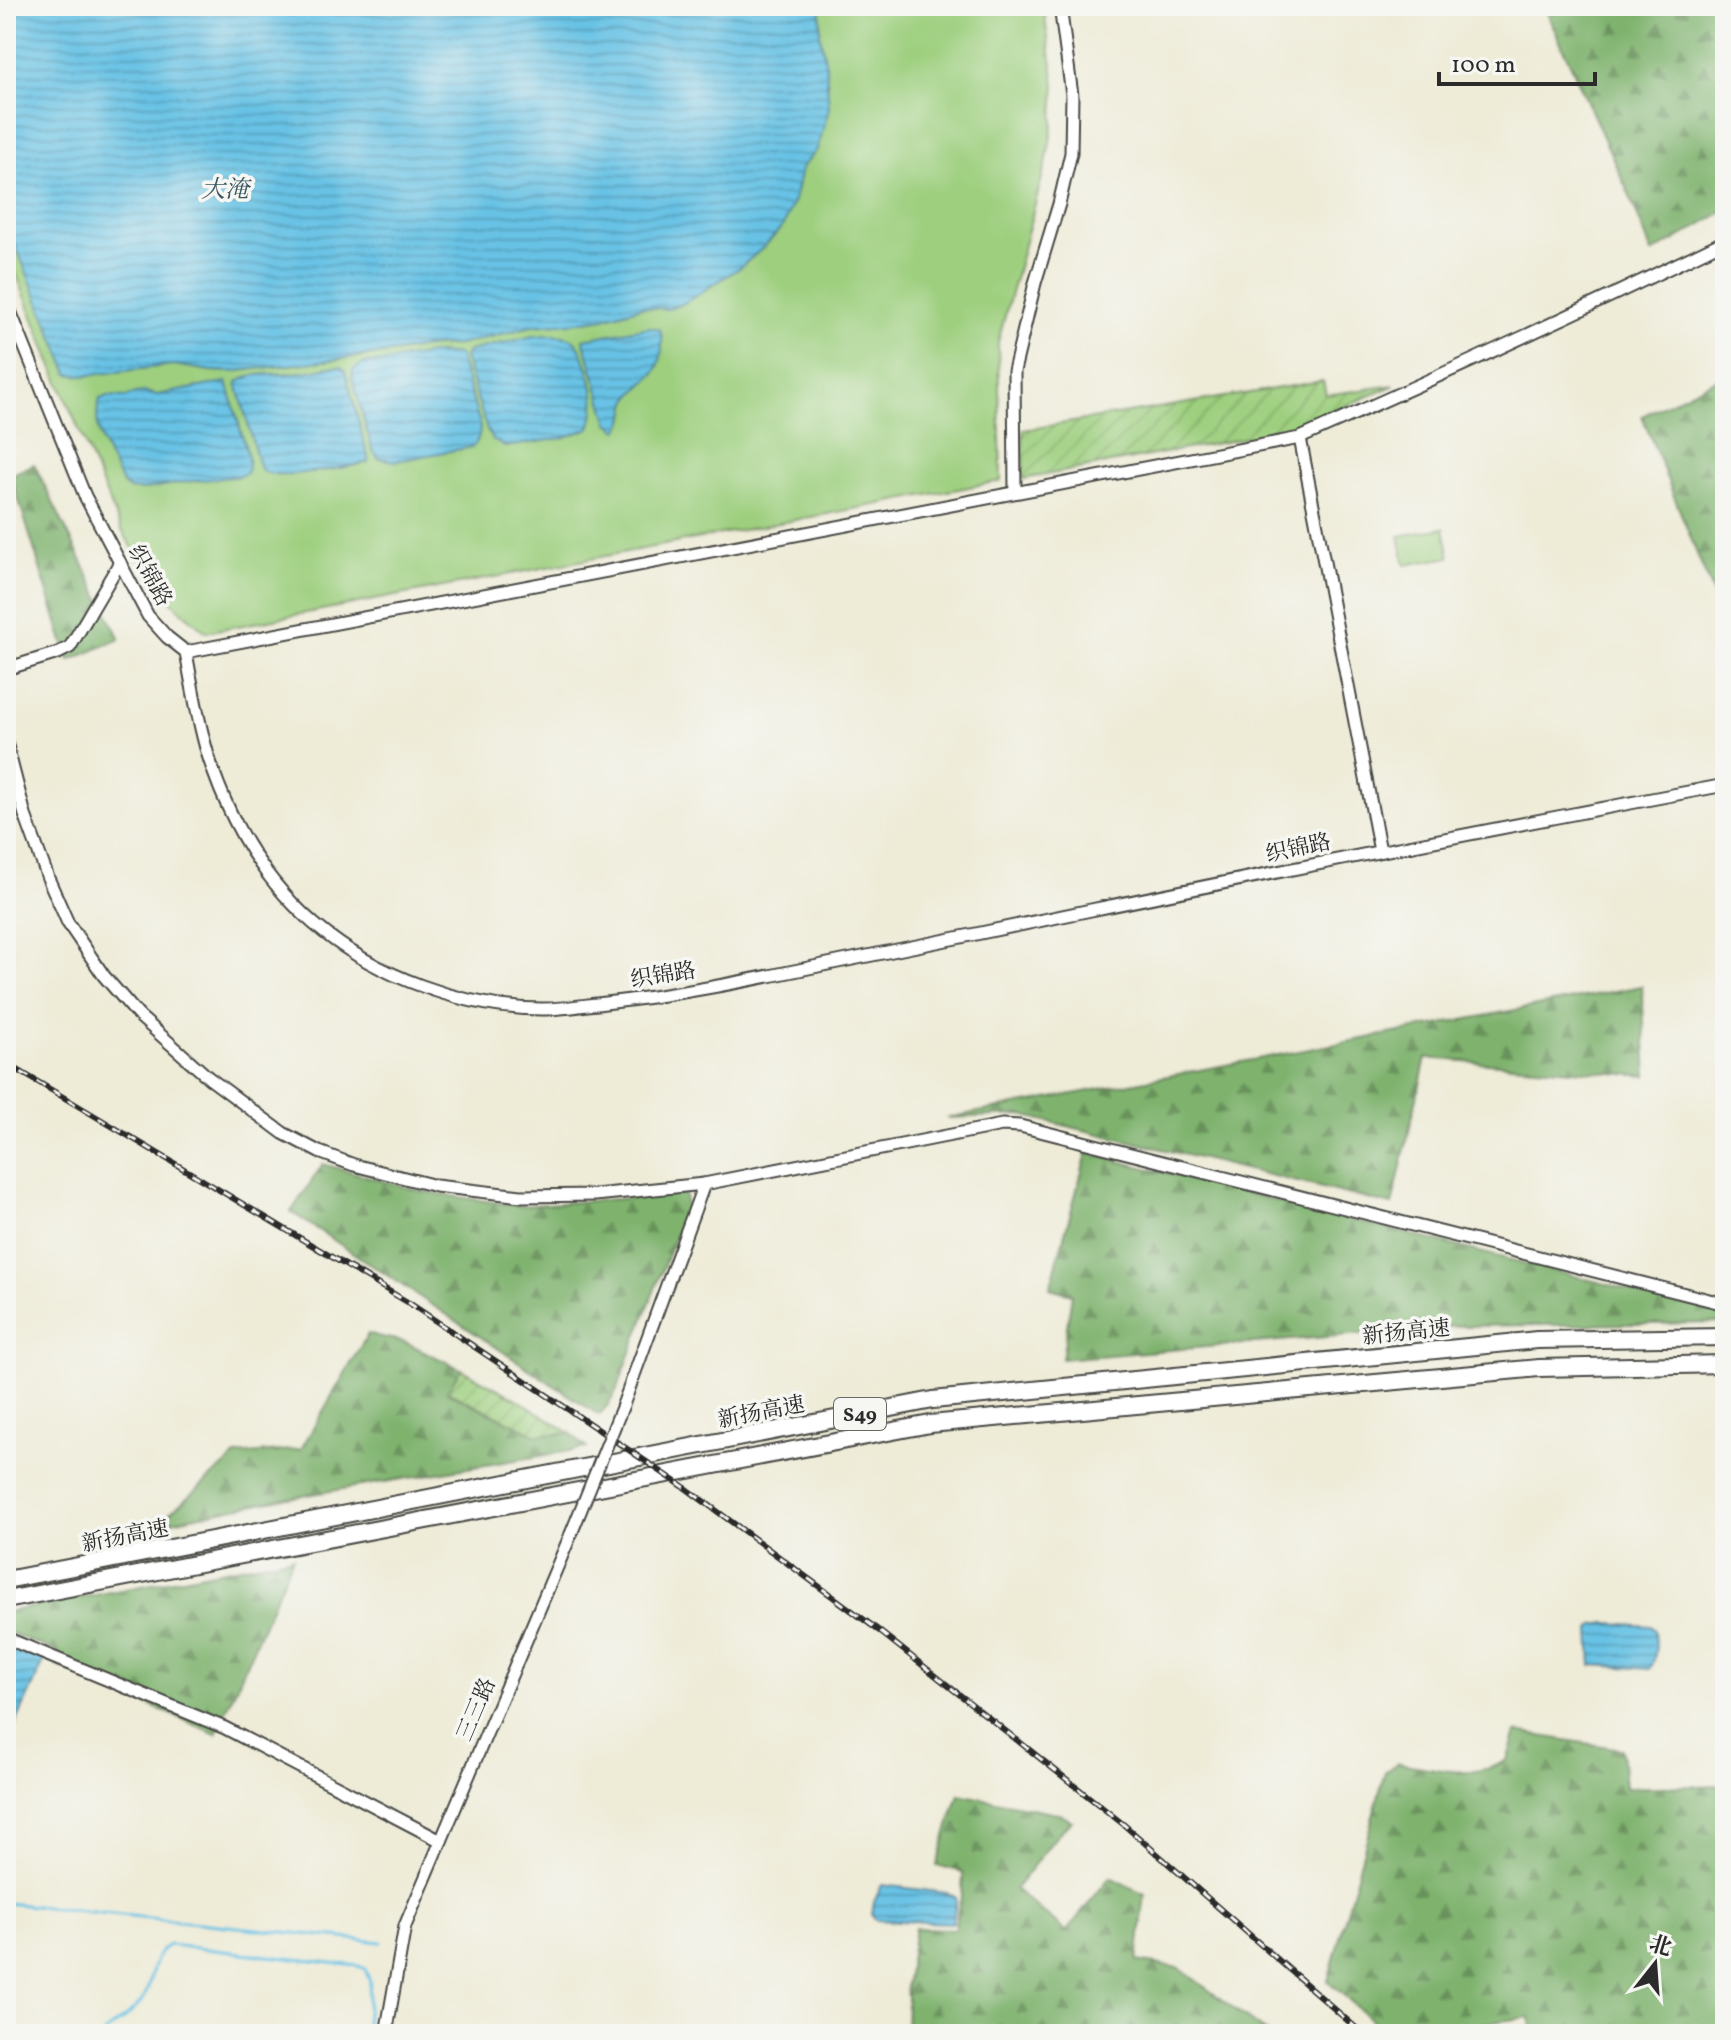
<svg xmlns="http://www.w3.org/2000/svg" width="1731" height="2040" viewBox="0 0 1731 2040" font-family="Vollkorn,'Noto Serif SC',serif">
	<defs>
		<pattern id="forest-firs" width="22" height="20" patternUnits="userSpaceOnUse" patternTransform="scale(2)"><rect width="22" height="20" fill="#7eb26d"/><path d="M5 1l3.5 6h-7zM16 11l3.5 6h-7z" fill="#67915a"/></pattern>
		<pattern id="garden-furrows" width="10" height="10" patternUnits="userSpaceOnUse" patternTransform="scale(2)"><rect width="10" height="10" fill="#9dcf7e"/><path d="M-1 1l2-2M0 10L10 0M9 11l2-2" fill="none" stroke="#87b26d"/></pattern>
		<pattern id="water-rules" width="6" height="5" patternUnits="userSpaceOnUse" patternTransform="scale(2)"><rect width="6" height="5" fill="#67c2e5"/><path d="M0 2.5h6" fill="none" stroke="#559eba"/></pattern>
	</defs>
	<rect width="100%" height="100%" fill="#f6f6f2"/>
	<filter id="ink" filterUnits="userSpaceOnUse"><feTurbulence type="fractalNoise" baseFrequency=".0125" numOctaves="2"/><feDisplacementMap in="SourceGraphic" scale="16" xChannelSelector="R" yChannelSelector="G"/><feConvolveMatrix kernelMatrix="1 2 1 2 8 2 1 2 1" color-interpolation-filters="sRGB"/></filter>
	<filter id="wash" filterUnits="userSpaceOnUse"><feTurbulence type="fractalNoise" baseFrequency=".006" numOctaves="4" result="noise"/><feDisplacementMap in="SourceGraphic" scale="32" xChannelSelector="R" yChannelSelector="G"/><feGaussianBlur stdDeviation="1.8" result="paint"/><feColorMatrix in="noise" values="0 0 0 0 0 0 0 0 0 0 0 0 0 0 0 0 0 1.4 0 .05"/><feComposite in="paint" operator="in"/></filter>
	<g filter="url(#wash)">
		<rect width="100%" height="100%" fill="#eeebd7"/>
		<g fill="#9dcf7e" stroke="#647d54" stroke-width="2">
			<path d="M6 6H1043L1055 84 1053 125 1047 159 998 342 1001 481 206 632 178 608 156 586 121 529 60 385 6 248Z"/>
			<path d="M1444 528 1450 557 1405 565 1399 536Z"/>
		</g>
		<g fill="url(#forest-firs)" stroke="#546e4c" stroke-width="2">
			<path d="M1544 6H1725V211L1652 253 1629 194Z"/>
			<path d="M1725 375V624L1642 416Z"/>
			<path d="M34 464 120 639 69 661 11 475Z"/>
			<path d="M1642 986 1647 1076 1426 1058 1392 1205 1022 1115 947 1118Z"/>
			<path d="M1087 1153 1725 1314V1323L1458 1326 1062 1359 1072 1294 1050 1288Z"/>
			<path d="M323 1164 420 1191 519 1206 685 1194 686 1207 617 1389 609 1404 599 1415 291 1212Z"/>
			<path d="M368 1334 405 1342 461 1369 447 1392 537 1435 570 1433 587 1448 271 1501 157 1524 237 1455 301 1449Z"/>
			<path d="M293 1557 216 1734 56 1665 59 1653 6 1631V1612Z"/>
			<path d="M1516 1732 1622 1749 1625 1788 1725 1785V2034H1533L1530 2017 1429 2031V2034H1387L1328 1981 1385 1772 1398 1763C1434 1768 1474 1781 1507 1760Z"/>
			<path d="M959 1794 1057 1813 1072 1821 1059 1833 1015 1889 1066 1932 1110 1877 1145 1894 1137 1961 1179 1968 1268 2034H947L946 2032 906 2034 907 1998 906 1986 915 1928 954 1929 962 1893 963 1872 937 1865Z"/>
		</g>
		<g fill="url(#garden-furrows)" stroke="#647d54" stroke-width="2">
			<path d="M1323 381 1326 395 1395 385 1289 430 1023 479V430Z"/>
			<path d="M461 1369 519 1400 570 1433 537 1435 447 1391Z"/>
		</g>
		<g fill="url(#water-rules)" stroke="#497688" stroke-width="2">
			<path d="M6 6H821L820 35 826 65 829 109 817 150 802 167 794 200 784 225 765 246 741 267 684 303 668 309 641 307 604 318 572 323 532 326 458 345 433 346 398 352 230 372 211 371 174 365 82 376 69 374 6 223Z"/>
			<path d="M650 327 659 329C663 336 662 339 662 347 660 381 644 377 629 400 624 410 627 423 618 430L609 423 605 411 583 339Z"/>
			<path d="M550 335C558 336 569 335 575 341 580 345 582 353 584 358 593 381 599 405 590 428L563 438 505 447 492 439 487 430 464 356 469 351 533 336Z"/>
			<path d="M436 353 459 355 480 424C480 432 479 442 472 447L396 461 378 458 372 449 352 377 353 370 364 363 385 362Z"/>
			<path d="M331 367H340L345 370 368 457V462C352 467 284 478 269 473 262 471 263 471 259 466L237 383C252 371 275 375 293 373 306 372 319 369 331 367Z"/>
			<path d="M227 382 248 456V467L246 473 240 476 185 482 140 490 129 489 122 483C110 457 89 429 100 399L108 396 126 397 136 393 144 392 157 395Z"/>
			<path d="M1608 1623 1651 1626 1655 1630C1656 1643 1657 1658 1650 1669L1592 1665 1590 1629 1594 1625Z"/>
			<path d="M13 1646 45 1659 13 1730 6 1733V1647Z"/>
			<path d="M882 1885 947 1893 955 1897 956 1904 952 1923 875 1920 872 1915 874 1902Z"/>
		</g>
		<g fill="none" stroke-linecap="round" stroke-linejoin="round">
			<g stroke="#67c2e5" stroke-width="3">
				<path d="M6 1903 381 1942"/>
				<path d="M103 2034C116 2024 131 2015 142 2001 154 1983 149 1956 169 1945L358 1966 365 1969 370 1982 365 2034"/>
			</g>
		</g>
	</g>
	<g filter="url(#ink)">
		<g fill="none" stroke-linecap="round" stroke-linejoin="round">
			<defs>
				<g id="minor">
					<path d="M6 301 85 496 148 616 167 637 186 652C192 686 198 722 208 755 243 866 311 946 422 986 460 1000 503 1009 543 1009 564 1009 585 1005 605 1003 678 995 751 980 823 965 912 947 1002 929 1091 910 1302 866 1514 825 1725 785"/>
					<path d="M1300 438 1380 851"/>
					<path d="M1015 492 1014 371 1035 283 1059 204 1071 153 1072 95 1060 6"/>
					<path d="M186 652 1300 438C1443 375 1585 309 1725 241"/>
					<path d="M6 669 58 653 70 647 120 562"/>
					<path d="M6 742 25 815 48 878 68 923 104 976 138 1015 209 1078 283 1133 319 1152 354 1165 436 1186 521 1196 595 1195 704 1184 1002 1125 1020 1126 1725 1304"/>
					<path d="M623 1405 704 1184"/>
					<path d="M6 1638 225 1728 441 1841"/>
					<path d="M386 2034 405 1926 571 1534"/>
				</g>
				<g id="highway">
					<path d="M6 1580 933 1400 1537 1340 1725 1337"/>
					<path d="M6 1600 930 1424 1539 1368 1725 1364"/>
				</g>
			</defs>
			<use href="#minor" stroke="#484845" stroke-width="15"/>
			<use href="#highway" stroke="#484845" stroke-width="20"/>
			<use href="#minor" stroke="#fff" stroke-width="11"/>
			<use href="#highway" stroke="#fff" stroke-width="16"/>
			<defs>
				<path id="rail" d="M6 1063 409 1303 687 1489 878 1630 1123 1824 1363 2034"/>
			</defs>
			<use href="#rail" stroke="#2b2b2b" stroke-width="6"/>
			<use href="#rail" stroke="#f6f6f2" stroke-width="3" stroke-dasharray="9" stroke-linecap="butt"/>
			<defs>
				<path id="minor-bridge" d="M571 1534 623 1405"/>
			</defs>
			<use href="#minor-bridge" stroke="#484845" stroke-width="15" stroke-linecap="butt"/>
			<use href="#minor-bridge" stroke="#fff" stroke-width="11"/>
		</g>
	</g>
	<g text-anchor="middle" stroke-width="7" stroke-linejoin="round" paint-order="stroke">
		<rect fill="#f6f6f2" stroke="#686867" stroke-width="2" x="834" y="1398" width="52" height="32" rx="6"/>
		<g font-size="20" font-weight="bold" fill="#2b2b2b">
			<text x="860" y="1421">S49</text>
		</g>
		<g font-size="22" fill="#2b2b2b" stroke="#f6f6f2">
			<text transform="translate(151 575) rotate(61)" y="8">织锦路</text>
			<text transform="translate(1298 847) rotate(-12)" y="8">织锦路</text>
			<text transform="translate(663 974) rotate(-9)" y="8">织锦路</text>
			<text transform="translate(1406 1331) rotate(-6)" y="8">新扬高速</text>
			<text transform="translate(761 1411) rotate(-11)" y="8">新扬高速</text>
			<text transform="translate(125 1535) rotate(-11)" y="8">新扬高速</text>
			<text transform="translate(475 1709) rotate(-67)" y="8">三三路</text>
		</g>
		<g font-size="24" font-style="italic" fill="#3d5863" stroke="#f6f6f2">
			<text x="225" y="197">大淹</text>
		</g>
	</g>
	<rect width="1731" height="2040" fill="none" stroke="#f6f6f2" stroke-width="32"/>
	<g transform="translate(1655 1964) rotate(17)" stroke="#f6f6f2" stroke-width="6" paint-order="stroke">
	<path d="M0-6L14 30L0 20L-14 30Z" fill="#2b2b2b"/>
	<text y="-12" font-size="22" font-weight="bold" text-anchor="middle" fill="#2b2b2b">北</text>
	</g>
	<path d="M1439 72v12h156v-12" fill="none" stroke="#2b2b2b" stroke-width="4"/>
	<text x="1451" y="72" font-size="24" fill="#2b2b2b" stroke="#f6f6f2" stroke-width="6" paint-order="stroke">100 m</text>
</svg>
